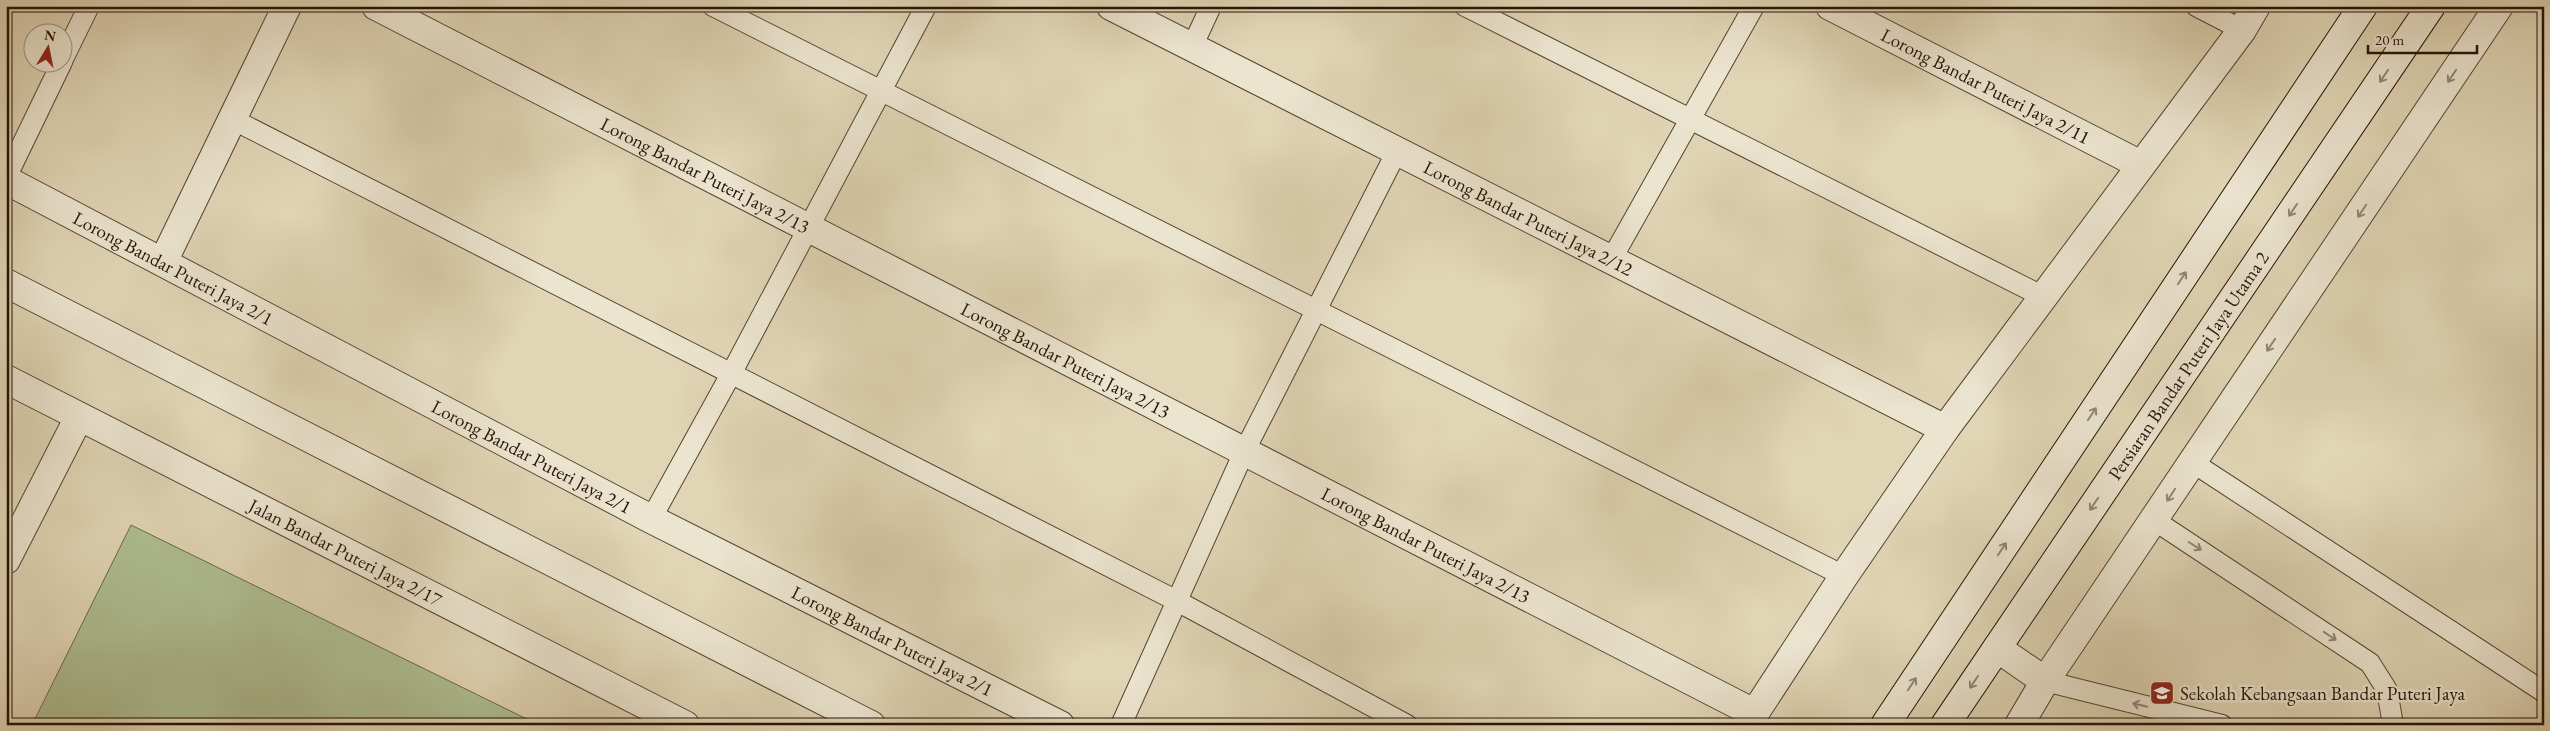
<svg xmlns="http://www.w3.org/2000/svg" width="2550" height="731" viewBox="0 0 2550 731" font-family="'EB Garamond',serif">
	<rect width="100%" height="100%" fill="#e0d5b5"/>
	<filter id="stains"><feTurbulence type="fractalNoise" baseFrequency=".004" numOctaves="4"/><feColorMatrix values="0 0 0 0 .2 0 0 0 0 .09 0 0 0 0 .02 0 0 0 .5 -.17"/></filter>
	<radialGradient id="worn" r=".72"><stop offset=".6" stop-color="#630" stop-opacity="0"/><stop offset="1" stop-color="#630" stop-opacity=".3"/></radialGradient>
	<path fill="#aebe91" stroke="#6a684c" d="M131 525 539 725H32Z"/>
	<g fill="none" stroke-linecap="round" stroke-linejoin="round">
		<defs>
			<g id="lane">
				<path d="M713 6 1844 576"/>
				<path d="M1465 6 2044 297"/>
				<path d="M2196 6 2242 30"/>
				<path d="M1192 47 1211 6"/>
				<path d="M62 61 89 6"/>
				<path d="M232 119 1177 601 1407 725"/>
				<path d="M6 178 62 62"/>
				<path d="M1611 260 1754 6"/>
				<path d="M2192 462 2544 692"/>
				<path d="M651 519 731 374 926 6"/>
				<path d="M2154 520 2370 663 2387 690 2393 725"/>
				<path d="M2045 681 2222 725"/>
				<path d="M1121 725 1244 452 1397 151"/>
			</g>
			<g id="street">
				<path id="s1" d="M376 6 1754 713"/>
				<path id="s2" d="M1111 6 1945 429"/>
				<path id="s3" d="M1830 6 2141 165"/>
				<path id="s4" d="M6 180 651 519 1060 725"/>
				<path d="M163 262 287 6"/>
				<path d="M6 283 871 725"/>
				<path id="s5" d="M6 379 685 725"/>
				<path d="M6 560 79 417"/>
				<path d="M1997 648 2045 681"/>
				<path d="M1747 725 1844 576 1945 429 2242 30 2256 6"/>
				<path d="M2019 725 2045 681 2499 6"/>
			</g>
			<g id="secondary">
				<path d="M1885 725 2363 6"/>
				<path id="s6" d="M1945 725 2431 6"/>
			</g>
		</defs>
		<use href="#lane" stroke="#544432" stroke-width="22"/>
		<use href="#street" stroke="#544432" stroke-width="30"/>
		<use href="#secondary" stroke="#251307" stroke-width="30"/>
		<use href="#lane" stroke="#ebe4cf" stroke-width="20"/>
		<use href="#street" stroke="#ebe4cf" stroke-width="28"/>
		<use href="#secondary" stroke="#ebe4cf" stroke-width="28"/>
	</g>
	<defs><path id="oneway-shaft" d="M-6 0H5M1.5-3L5.5 0L1.5 3" fill="none" stroke-width="1.6" stroke-linecap="round" stroke-linejoin="round" transform="scale(1.25)"/></defs>
	<g stroke="#928675">
		<use href="#oneway-shaft" transform="translate(2384 76) rotate(124)"/>
		<use href="#oneway-shaft" transform="translate(2452 76) rotate(124)"/>
		<use href="#oneway-shaft" transform="translate(2293 210) rotate(124)"/>
		<use href="#oneway-shaft" transform="translate(2362 211) rotate(124)"/>
		<use href="#oneway-shaft" transform="translate(2182 278) rotate(-56)"/>
		<use href="#oneway-shaft" transform="translate(2271 345) rotate(124)"/>
		<use href="#oneway-shaft" transform="translate(2092 414) rotate(-56)"/>
		<use href="#oneway-shaft" transform="translate(2171 495) rotate(123)"/>
		<use href="#oneway-shaft" transform="translate(2094 504) rotate(124)"/>
		<use href="#oneway-shaft" transform="translate(2195 546) rotate(32)"/>
		<use href="#oneway-shaft" transform="translate(2002 549) rotate(-56)"/>
		<use href="#oneway-shaft" transform="translate(2330 636) rotate(34)"/>
		<use href="#oneway-shaft" transform="translate(1974 682) rotate(124)"/>
		<use href="#oneway-shaft" transform="translate(1912 684) rotate(-56)"/>
		<use href="#oneway-shaft" transform="translate(2140 705) rotate(-166)"/>
	</g>
	<defs>
		<symbol id="school-square" viewBox="-11 -11 22 22"><rect x="-9" y="-9" width="18" height="18" rx="4" fill="#8f2418" stroke="#ebe4cf"/><path d="M0-5L7-2L0 1L-7-2ZM-4 1L0 2.5L4 1V4Q0 6-4 4Z" fill="#fff"/></symbol>
	</defs>
	<g fill-rule="evenodd">
		<use href="#school-square" x="2148" y="679" width="28" height="28"/>
	</g>
	<g text-anchor="middle" stroke-width="5" stroke-linejoin="round" paint-order="stroke">
		<g font-size="19" fill="#251307" stroke="#ebe4cf">
			<text dy="7" stroke="none"><textPath href="#s3" startOffset="175">Lorong Bandar Puteri Jaya 2/11</textPath></text>
			<text dy="7" stroke="none"><textPath href="#s1" startOffset="370">Lorong Bandar Puteri Jaya 2/13</textPath></text>
			<text dy="7" stroke="none"><textPath href="#s2" startOffset="468">Lorong Bandar Puteri Jaya 2/12</textPath></text>
			<text dy="7" stroke="none"><textPath href="#s4" startOffset="189">Lorong Bandar Puteri Jaya 2/1</textPath></text>
			<text dy="7" stroke="none"><textPath href="#s1" startOffset="775">Lorong Bandar Puteri Jaya 2/13</textPath></text>
			<text dy="7" stroke="none"><textPath href="#s6" startOffset="434">Persiaran Bandar Puteri Jaya Utama 2</textPath></text>
			<text dy="7" stroke="none"><textPath href="#s4" startOffset="594">Lorong Bandar Puteri Jaya 2/1</textPath></text>
			<text dy="7" stroke="none"><textPath href="#s1" startOffset="1180">Lorong Bandar Puteri Jaya 2/13</textPath></text>
			<text dy="7" stroke="none"><textPath href="#s5" startOffset="381">Jalan Bandar Puteri Jaya 2/17</textPath></text>
			<text dy="7" stroke="none"><textPath href="#s4" startOffset="999">Lorong Bandar Puteri Jaya 2/1</textPath></text>
		</g>
		<g font-size="19" fill="#251307" stroke="#ebe4cf" text-anchor="start">
			<text x="2180" y="700">Sekolah Kebangsaan Bandar Puteri Jaya</text>
		</g>
	</g>
	<rect width="2550" height="731" fill="none" stroke="#e0d5b5" stroke-width="25"/>
	<rect x="8" y="8" width="2535" height="716" fill="none" stroke="#251307" stroke-width="2.5"/>
	<rect x="12" y="12" width="2525" height="706" fill="none" stroke="#251307"/>
	<g transform="translate(48 48) rotate(10)"><circle r="24" fill="#ebe4cf" stroke="#9c907f"/>
	<path d="M0-4L9 19L0 12L-9 19Z" fill="#8f2418"/>
	<text y="-8" font-size="14" font-weight="bold" text-anchor="middle" fill="#251307">N</text>
	</g>
	<path d="M2368 45v8h109v-8" fill="none" stroke="#251307" stroke-width="2.5"/>
	<text x="2375" y="45" font-size="15" fill="#251307" stroke="#ebe4cf" stroke-width="4" paint-order="stroke">20 m</text>
	<rect width="100%" height="100%" filter="url(#stains)"/>
	<rect width="100%" height="100%" fill="url(#worn)"/>
</svg>
